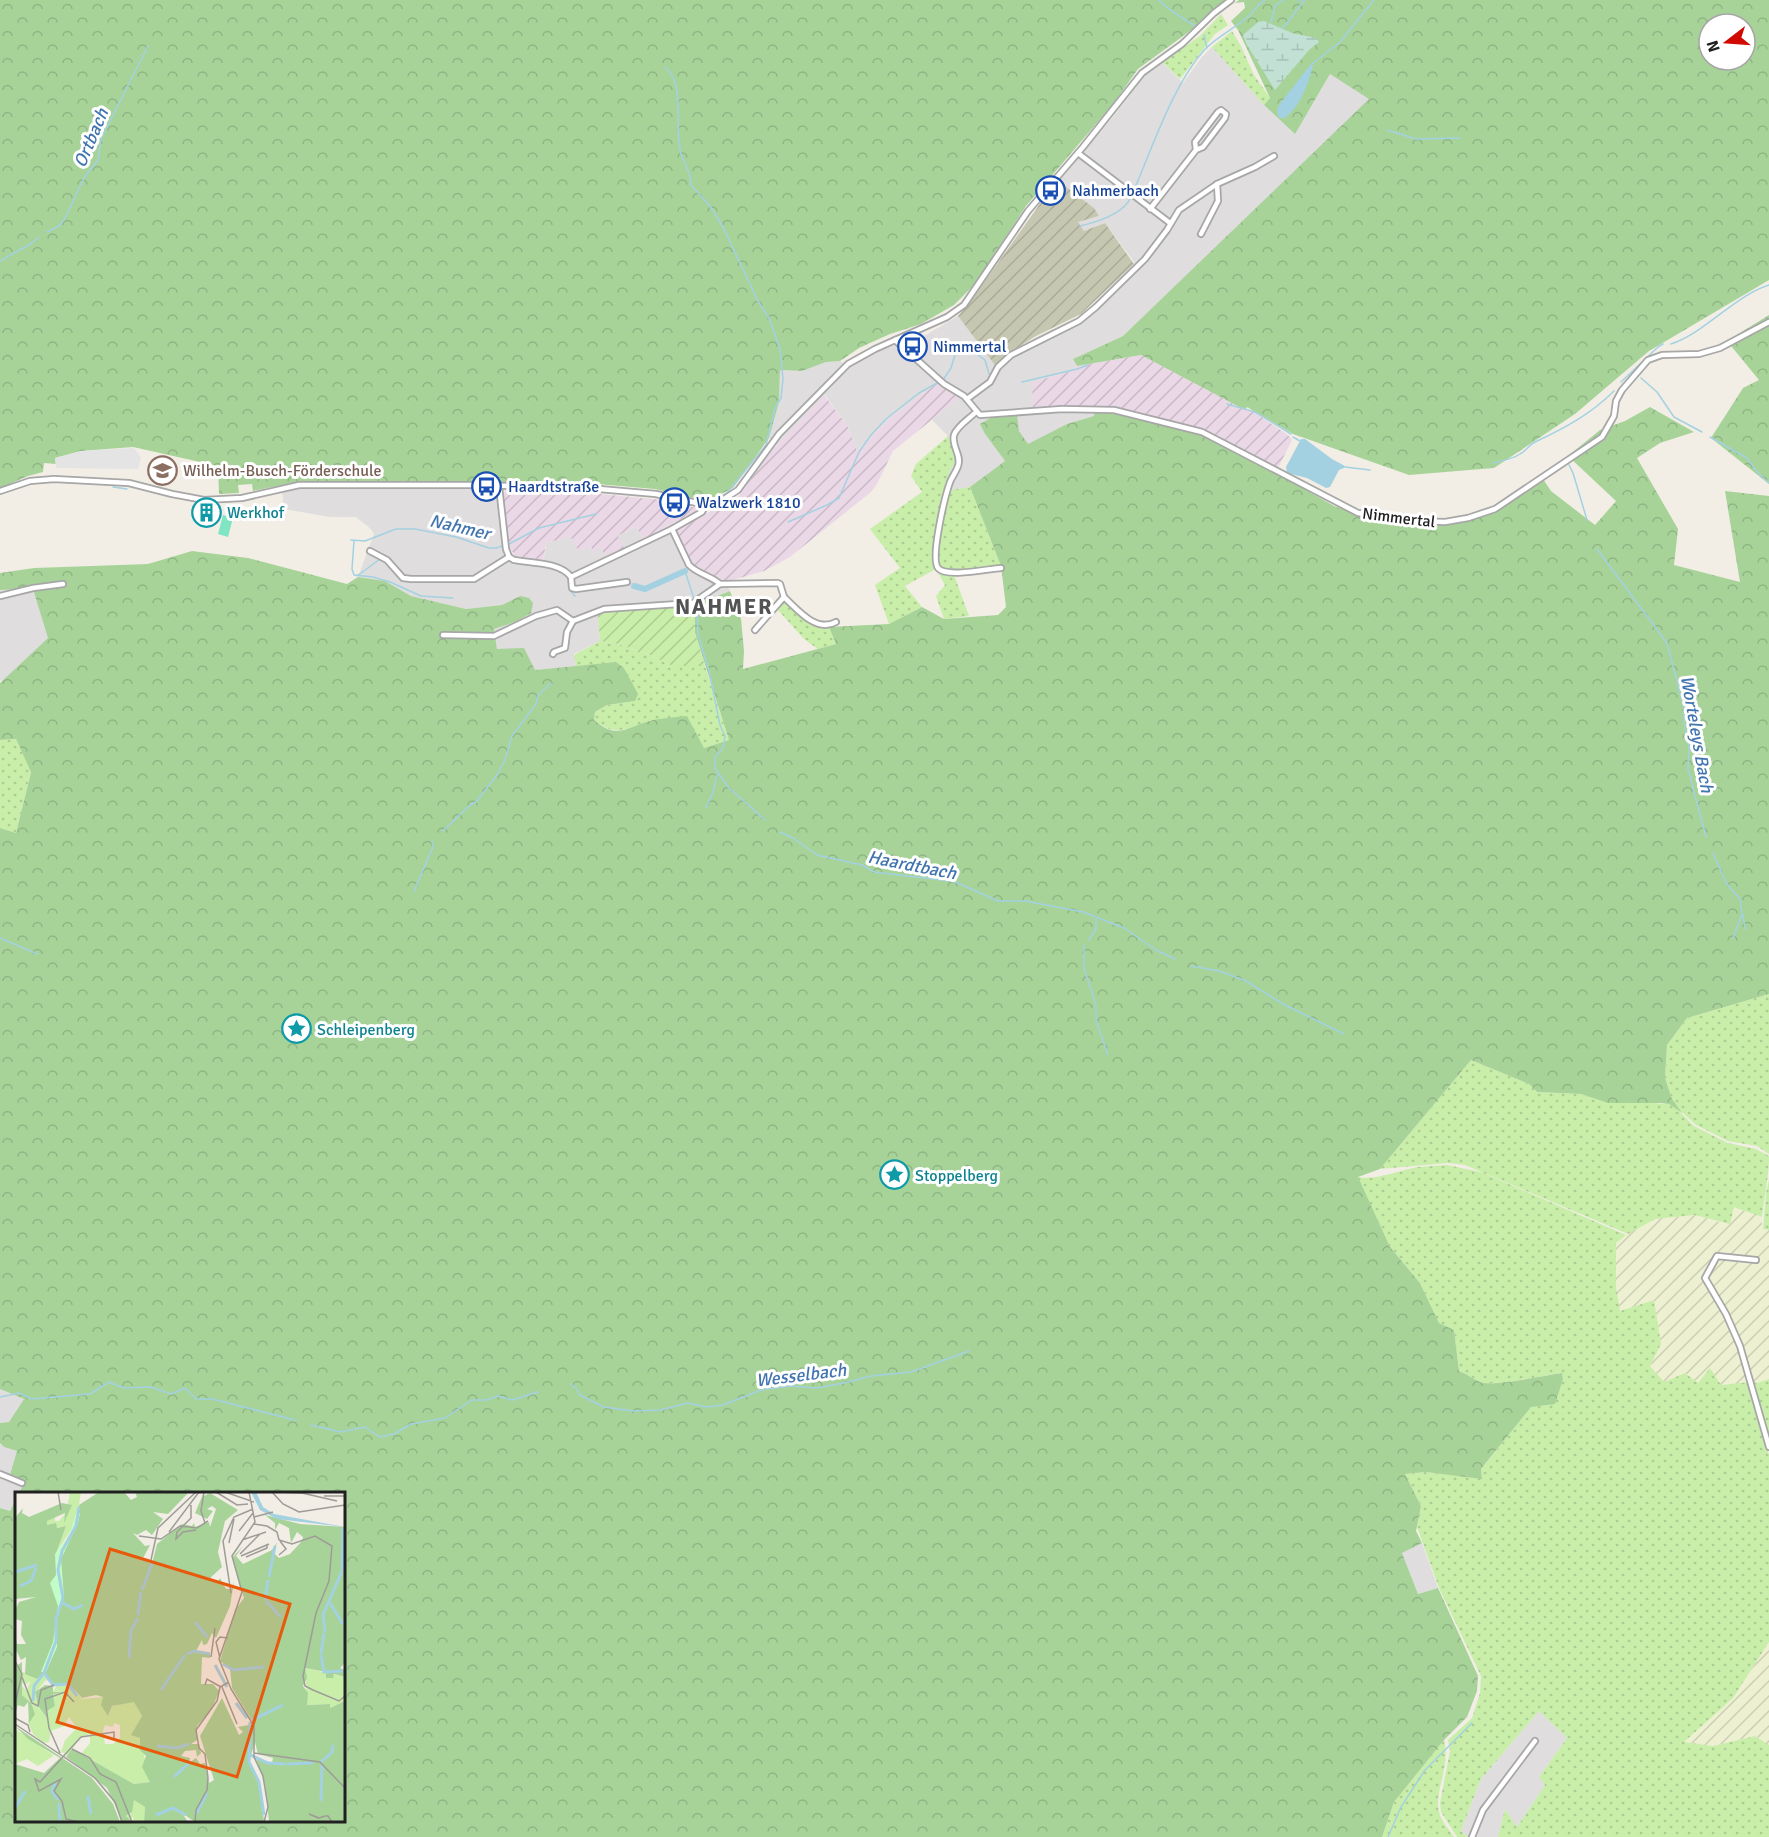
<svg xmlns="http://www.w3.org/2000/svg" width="1769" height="1837" viewBox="0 0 1769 1837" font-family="Signika,sans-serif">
	<defs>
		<pattern id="industrial-furrows" width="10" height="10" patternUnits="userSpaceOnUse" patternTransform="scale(1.5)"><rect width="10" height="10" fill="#ebd8e7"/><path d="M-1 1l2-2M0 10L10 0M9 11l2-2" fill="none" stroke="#c9b9c6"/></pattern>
		<pattern id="construction-furrows" width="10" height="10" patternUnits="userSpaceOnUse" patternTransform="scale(1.5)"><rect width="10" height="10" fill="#c6c7b1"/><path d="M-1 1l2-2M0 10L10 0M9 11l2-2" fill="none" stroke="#aaab98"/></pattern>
		<pattern id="farmland-furrows" width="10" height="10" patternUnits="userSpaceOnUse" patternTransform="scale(1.5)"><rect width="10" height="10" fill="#edf1d1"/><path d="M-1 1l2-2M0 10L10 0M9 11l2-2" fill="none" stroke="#cbceb3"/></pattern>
		<pattern id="grass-dots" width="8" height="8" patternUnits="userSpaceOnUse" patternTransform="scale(1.5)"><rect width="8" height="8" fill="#c9eeaa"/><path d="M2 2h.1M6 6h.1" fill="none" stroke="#accc92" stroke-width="1.8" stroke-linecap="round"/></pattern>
		<pattern id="forest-crowns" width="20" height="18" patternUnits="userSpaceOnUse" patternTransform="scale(1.5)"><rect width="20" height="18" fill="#a7d399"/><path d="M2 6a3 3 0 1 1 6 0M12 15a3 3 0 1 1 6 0" fill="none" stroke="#8fb584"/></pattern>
		<pattern id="wetland-marsh" width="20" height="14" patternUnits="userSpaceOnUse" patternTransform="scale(1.5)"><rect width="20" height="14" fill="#c2e1d4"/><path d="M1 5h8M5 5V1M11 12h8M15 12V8" fill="none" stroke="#a6c1b6"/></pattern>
		<pattern id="garden-furrows" width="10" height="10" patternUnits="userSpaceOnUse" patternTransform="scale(1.5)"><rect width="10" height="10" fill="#c9eeaa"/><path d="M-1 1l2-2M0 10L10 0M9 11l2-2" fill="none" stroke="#accc92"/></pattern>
	</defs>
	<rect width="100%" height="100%" fill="#f2eee6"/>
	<g fill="#dfdddd">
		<path d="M1212 47 1264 105 1278 118 1308 112 1330 74 1370 99 1123 336 1073 359 1077 366 1068 372 1037 381 1095 409 1094 416 1067 424 1028 445 1019 431 981 424 985 434 1005 461 970 487 946 492 950 470 948 436 932 420 958 398 939 382 891 417 857 451 847 425 825 395 777 445 769 438 779 402 780 370 802 371 826 362 840 361 850 367 875 352 926 335 958 316 995 364 1037 337 1082 315 1135 263 1105 223 1084 231 1077 222 1099 216 1094 208 1057 180 1113 117 1144 76 1162 62 1183 83 1202 57Z"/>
		<path d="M299 488H497L503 554 509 561 542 566 546 547 545 543 572 536 574 545 596 549 636 526 643 539 673 523 693 567 726 582 730 591 694 605 606 610 598 616 600 641 574 654 576 666 535 670 497 649 494 629 515 622 520 596 502 605 466 609 411 596 385 581 358 577 374 534 371 529 356 517H330L284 509 282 490Z"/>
		<path d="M33 588 49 638 2 681 0 680V590Z"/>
		<path d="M0 1389 24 1399 9 1422 0 1423Z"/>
		<path d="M0 1443 4 1447 17 1451 26 1482 19 1493 16 1494V1499L10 1511 0 1508Z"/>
		<path d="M1422 1543 1438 1588 1418 1594 1402 1553Z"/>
		<path d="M1539 1711 1567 1738 1539 1777 1545 1785 1517 1827 1505 1810 1498 1837H1468L1461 1831 1481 1779Z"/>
	</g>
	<g fill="url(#industrial-furrows)">
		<path d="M1141 355 1245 410 1254 412 1288 435 1292 440 1276 472 1202 431 1107 409 1033 411 1032 381H1037L1068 372 1077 366Z"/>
		<path d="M939 382 959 398 893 451 877 484 871 492 790 557 764 571 726 582 693 567 676 529 738 497 772 450 824 395 847 425 857 451 891 417Z"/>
		<path d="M505 490 600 494 664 500 697 508V511L687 516 643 539 636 526 618 536 624 548 607 556 599 547 596 549 597 552 595 554 591 547 580 551 574 545 571 536 546 543 543 561 515 556 510 548 503 496Z"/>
	</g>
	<path fill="url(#construction-furrows)" d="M1057 180 1094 208 1099 216 1078 222 1084 231 1105 223 1134 264 1081 314 1036 336 1009 353 995 365 958 316 968 305Z"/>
	<g fill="url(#farmland-furrows)">
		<path d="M1734 1207 1762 1217V1228L1769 1230V1379L1757 1383 1720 1385 1704 1378 1698 1383 1685 1373 1664 1382 1650 1366 1661 1344 1654 1300 1620 1311 1616 1287V1243L1633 1230 1655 1219 1696 1215 1719 1222Z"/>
		<path d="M1769 1642V1745L1755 1736 1713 1746 1683 1742 1733 1698Z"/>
	</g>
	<g fill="url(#grass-dots)">
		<path d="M1221 14 1228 25 1215 34 1180 79 1162 62 1200 36Z"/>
		<path d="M1232 31 1241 46 1254 75 1270 98 1264 105 1212 47Z"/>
		<path d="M948 436 956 461 950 470 946 491 970 487 1001 566 953 572 969 616 944 619 936 596 945 585 936 569 905 586 922 607 889 624 875 585 900 568 870 529 922 492 911 476 916 464Z"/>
		<path d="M784 601C798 615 810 625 829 627L836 644 818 649 804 639 778 610Z"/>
		<path d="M600 641 618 644 648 654 672 666H705L729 740 704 748 651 720C629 729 614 737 594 720L595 712 607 705 635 701 624 668 616 663 576 666 574 655Z"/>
		<path d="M16 739 31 771 16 833 0 828V740Z"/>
		<path d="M1769 994V1154L1757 1146 1728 1141 1696 1125 1676 1107 1672 1099 1665 1078 1667 1045 1687 1018Z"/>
		<path d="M1471 1060 1529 1084 1537 1092 1581 1094 1608 1103 1635 1102 1669 1104 1679 1111 1694 1126 1728 1143 1756 1149 1769 1156C1769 1177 1764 1197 1762 1217L1734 1207 1730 1224 1695 1215 1655 1219 1628 1234 1465 1165 1448 1163 1380 1169Z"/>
		<path d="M1447 1165 1481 1172 1626 1235 1616 1243V1287L1620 1311 1654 1300 1661 1344 1650 1366 1664 1382 1685 1373 1698 1383 1710 1368 1721 1385 1750 1382 1769 1455V1642L1733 1698 1684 1742 1713 1746 1755 1736 1769 1745V1837H1498L1505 1809 1517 1827 1545 1785 1539 1777 1567 1738 1539 1711 1481 1779 1461 1831 1468 1837H1457L1441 1812 1440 1803 1450 1751 1448 1740 1472 1718 1480 1693 1481 1676 1439 1588 1417 1527 1421 1506 1405 1474 1426 1472 1482 1478 1481 1469C1499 1449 1513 1427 1531 1407 1541 1397 1553 1388 1563 1379L1562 1373C1546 1375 1492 1387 1480 1382 1473 1379 1467 1374 1459 1371L1454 1330 1439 1323 1420 1283 1390 1247 1357 1177C1376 1181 1399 1170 1418 1167 1428 1166 1437 1166 1447 1165Z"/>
		<path d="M1769 1180V1230L1763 1229 1766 1193Z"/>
		<path d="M1769 1379V1441L1753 1382 1757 1383Z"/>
		<path d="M1444 1740C1451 1767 1434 1790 1439 1812 1441 1821 1449 1829 1454 1837H1382L1394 1802Z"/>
	</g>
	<g fill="url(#forest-crowns)" fill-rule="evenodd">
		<path d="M0 0H1225L1194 28 1138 69 1113 104 1026 206 974 285 954 305 921 324 890 334 859 348 840 361 826 362 802 371 780 370 779 402 769 438 733 488 715 497 702 500 655 489 573 482 531 481 501 483 500 478H486L480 482H297L253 491 252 484 238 485 239 493 219 494 218 466 133 447 81 451 55 458 56 464 44 463 43 472 28 476 0 488Z"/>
		<path d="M1239 0H1769V280L1649 351 1575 414 1494 468 1409 475 1293 434 1247 407 1245 410 1141 355 1077 366 1073 359 1123 336 1369 99 1330 74 1295 134 1264 105 1270 98 1238 30 1231 21 1245 8 1244 2 1235 3ZM1709 24H1745V60H1709Z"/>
		<path d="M1769 315V484L1711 438 1743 388 1759 380 1727 341Z"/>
		<path d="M1650 407 1694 432 1660 443 1637 458 1678 529 1674 565 1740 582 1725 491 1769 496V994L1687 1018 1667 1045 1665 1078 1672 1099 1682 1113 1669 1104 1661 1103H1608L1581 1094 1537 1092 1529 1084 1471 1060 1380 1169 1358 1177 1390 1247 1420 1283 1439 1323 1454 1330 1459 1371C1467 1374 1473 1379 1480 1382 1492 1387 1547 1375 1562 1373L1563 1379 1555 1404 1531 1407 1481 1469 1482 1479 1426 1472 1405 1474 1421 1506 1416 1531 1422 1543 1402 1553 1418 1594 1438 1588 1478 1676 1477 1691 1467 1717 1444 1740 1394 1802 1382 1837H0V1508L10 1511 16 1499V1820H344V1494L19 1493 25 1482 10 1475 17 1451 4 1447 0 1443V1423L9 1422 24 1399 0 1389V828L16 833 31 772 16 739 0 740V683L48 638 33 589 0 590V573L34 568 148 564 192 551 248 558 347 584 358 577 385 581 411 596 466 609 502 605 520 596 529 598 533 603 531 613 515 622 494 629 497 649 524 648 535 670 616 662 624 668 638 694 635 701 607 705 595 712 594 720C618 741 628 726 653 720 664 718 675 717 687 716L704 748 729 740 695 633 694 605 730 591 741 619 744 651 743 669 836 644 829 627 889 624 922 607 944 619 998 615 1006 607 1001 566 970 487 1005 461 985 434 980 424 994 416 1017 415 1019 431 1028 444 1067 424 1094 416 1095 409H1107L1202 431 1334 506 1368 518 1412 523H1445L1488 513 1541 476 1551 491 1595 525 1616 501 1568 456 1600 430 1625 421Z"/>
	</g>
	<path fill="url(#wetland-marsh)" d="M1264 21 1292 33 1316 38 1319 42 1309 50 1275 90 1247 45 1243 35 1258 22Z"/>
	<path fill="url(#garden-furrows)" d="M694 605 695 633 705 666H672L648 654 618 644 600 641 598 616 606 610Z"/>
	<path fill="#80e5c2" d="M223 515 233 518 228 537 218 534Z"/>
	<path fill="#e4e4e4" d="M134 448 141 458 138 469 56 468 55 458 81 451Z"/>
	<g fill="#a4d1e2">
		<path d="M1311 64 1313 65C1309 82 1300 107 1285 118H1279L1277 110 1279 105Z"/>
		<path d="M1301 439H1305L1332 459 1345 466 1344 468 1339 470 1330 487 1326 488 1307 478 1287 473 1286 467Z"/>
	</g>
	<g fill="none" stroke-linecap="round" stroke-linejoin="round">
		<g stroke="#a4d1e2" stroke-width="1.5">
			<path d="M1159 0C1170 12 1182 17 1195 26"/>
			<path d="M1297 0H1301"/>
			<path d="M1271 22 1275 6 1283 0"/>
			<path d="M1282 28C1291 20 1296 9 1305 0"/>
			<path d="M1204 35 1207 48"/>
			<path d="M1312 64 1340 42 1374 0"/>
			<path d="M665 67C687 85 673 129 681 154 685 166 691 172 691 185L710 206 723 227 758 301 769 318 780 349 783 379 781 398 775 408 766 445 727 493 716 500"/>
			<path d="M1387 130 1416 139 1460 138"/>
			<path d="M1133 192C1153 147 1172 86 1205 49 1218 36 1235 28 1249 16 1255 11 1257 4 1265 0"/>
			<path d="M1080 226C1097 222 1124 214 1131 197"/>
			<path d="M47 232 59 226 64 220 84 178 98 160 101 139 148 46"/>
			<path d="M0 261 32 243 39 237"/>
			<path d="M1671 344C1705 333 1734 296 1769 285"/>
			<path d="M967 347 985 360 989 374"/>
			<path d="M1641 378 1657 392 1674 417 1702 432"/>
			<path d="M943 380 951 368 957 348"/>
			<path d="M1022 382 1077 369 1088 365"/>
			<path d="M1621 382 1658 347 1663 344"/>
			<path d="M1227 404 1255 412 1291 434"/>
			<path d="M1293 437 1300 441"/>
			<path d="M1710 437 1747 458 1759 474 1769 483"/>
			<path d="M1493 463C1502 461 1513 459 1520 454 1526 451 1529 445 1535 442 1565 428 1591 414 1614 391"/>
			<path d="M1569 465 1573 473 1587 520"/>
			<path d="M1345 467 1370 470"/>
			<path d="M113 487 127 489"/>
			<path d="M788 522 827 505 839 498 859 452 871 435 886 419 919 393 939 382"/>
			<path d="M351 540 365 541 396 529H415L456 537 489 548H496L509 544 539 528 596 514"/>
			<path d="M354 541 352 569 354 575 373 577 390 582 421 596 453 598"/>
			<path d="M1597 549 1667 643 1684 708V724L1689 747 1688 769 1706 837"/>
			<path d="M686 574 694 599"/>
			<path d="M357 576 380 559"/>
			<path d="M569 589 575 596"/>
			<path d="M697 605 698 634 709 671 720 725 725 736 723 748 715 757V768L728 787 765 820"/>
			<path d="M706 808 713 792 717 775"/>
			<path d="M443 831 469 806 476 802 497 775 505 760 512 736 536 704 538 695 551 683"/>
			<path d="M780 832 793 838 817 855 862 865 874 872 950 881 958 883 998 901H1025L1083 912 1124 928 1156 950 1175 959"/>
			<path d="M1713 853 1726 883 1740 899 1742 914 1733 938"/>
			<path d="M414 891 433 847 432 841"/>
			<path d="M1743 915 1745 929"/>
			<path d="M0 938 37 954"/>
			<path d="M1089 940 1096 929V919"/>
			<path d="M1084 945V968L1096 1005V1020L1108 1055"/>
			<path d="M1191 966 1219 971 1246 981 1283 1004 1344 1034"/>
			<path d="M571 1384 576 1388 580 1395 604 1407 633 1411 661 1410 688 1403 707 1407 723 1405 761 1390 790 1386 817 1388 844 1383 871 1376 911 1372 969 1351"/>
			<path d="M0 1397 19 1393 32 1399 90 1394 109 1382 124 1388 151 1387 171 1394 185 1388 196 1399H212L295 1420"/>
			<path d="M311 1425 341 1432 365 1427 380 1437 394 1434 411 1424 445 1418 472 1400H487L498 1396 512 1400 538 1392"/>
			<path d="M1388 1837 1401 1807 1425 1770 1472 1723"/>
		</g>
		<path stroke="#a4d1e2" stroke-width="6" d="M634 586 645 589 685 571"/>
		<defs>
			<g id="minor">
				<path d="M1078 153 1170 223"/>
				<path d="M1150 209 1196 150 1203 147 1225 118 1226 114 1221 110 1218 112 1195 142 1196 150"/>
				<path d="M1201 234 1218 201 1217 184"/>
				<path d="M895 340 944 384 964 396 980 415 1062 409 1114 410 1202 432 1358 513 1413 521 1445 522 1468 518 1495 509 1602 437 1614 416 1616 401 1622 390 1648 360 1662 355 1699 354 1720 348 1769 322"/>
				<path d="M967 399 990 382 998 367 1011 355 1079 321 1096 307 1145 259 1167 230 1179 210 1217 184 1255 167 1274 156"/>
				<path d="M976 412C969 419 957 426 954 435 951 446 962 455 958 466 956 472 952 477 950 482 945 496 930 558 938 568 946 578 987 569 1001 568"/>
				<path d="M499 486 506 549 509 557 514 560C531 563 560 562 571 577L672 529 702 512 706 505"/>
				<path d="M0 491 30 481 54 479 129 483 172 494 204 500 242 498 299 485H479L599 489 656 494 706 505 721 501 738 490 779 434 848 364 875 349 947 317 964 305 1028 211 1083 147 1142 73 1182 44 1214 13 1231 0"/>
				<path d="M672 529 689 565C698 574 711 576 720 584L778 583 780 584 784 597 755 630"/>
				<path d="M370 551 387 560 403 578 411 579H474L509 557"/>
				<path d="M571 577 572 588 576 589 627 582"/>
				<path d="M0 596 33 588 63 584"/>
				<path d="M784 597C798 610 816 633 836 622"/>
				<path d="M443 635 494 636 536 616 557 610 573 621 604 609 693 603 720 584"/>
				<path d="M553 654 554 652 565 648 567 632 573 621"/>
				<path d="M1756 1260 1717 1256 1705 1278 1726 1314 1740 1346 1769 1447"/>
				<path d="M0 1474 22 1483"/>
				<path d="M1472 1837 1483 1810 1535 1741"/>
			</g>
		</defs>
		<use href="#minor" stroke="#a7a7a7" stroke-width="8"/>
		<use href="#minor" stroke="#fff" stroke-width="4.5"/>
	</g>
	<defs>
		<symbol id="bus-ring" viewBox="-11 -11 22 22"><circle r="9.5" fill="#fff" stroke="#1a4fb4" stroke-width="1.5"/><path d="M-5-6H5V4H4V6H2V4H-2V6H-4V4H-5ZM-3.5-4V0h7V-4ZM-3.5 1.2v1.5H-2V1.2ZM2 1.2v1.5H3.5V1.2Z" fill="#1a4fb4"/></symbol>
		<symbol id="school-ring" viewBox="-11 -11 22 22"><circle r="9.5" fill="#fff" stroke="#8d6e63" stroke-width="1.5"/><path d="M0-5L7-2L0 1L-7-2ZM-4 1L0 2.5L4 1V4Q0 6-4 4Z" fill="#8d6e63"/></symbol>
		<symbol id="building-ring" viewBox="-11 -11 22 22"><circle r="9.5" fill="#fff" stroke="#0f9aa8" stroke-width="1.5"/><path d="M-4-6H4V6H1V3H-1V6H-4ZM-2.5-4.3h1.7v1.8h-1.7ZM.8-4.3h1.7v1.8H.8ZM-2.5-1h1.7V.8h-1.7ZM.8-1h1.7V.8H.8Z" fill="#0f9aa8"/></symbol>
		<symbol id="sight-ring" viewBox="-11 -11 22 22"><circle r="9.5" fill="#fff" stroke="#0f9aa8" stroke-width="1.5"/><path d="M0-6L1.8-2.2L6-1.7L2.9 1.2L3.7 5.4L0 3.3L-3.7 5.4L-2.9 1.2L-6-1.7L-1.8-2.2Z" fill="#0f9aa8"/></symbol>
	</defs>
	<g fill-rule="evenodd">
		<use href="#bus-ring" x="1034" y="174" width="33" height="33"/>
		<use href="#bus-ring" x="896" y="330" width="33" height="33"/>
		<use href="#school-ring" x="146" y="454" width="33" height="33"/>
		<use href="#bus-ring" x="470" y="470" width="33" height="33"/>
		<use href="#bus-ring" x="658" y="486" width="33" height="33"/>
		<use href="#building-ring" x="190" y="496" width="33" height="33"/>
		<use href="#sight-ring" x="280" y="1012" width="33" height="33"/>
		<use href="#sight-ring" x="878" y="1158" width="33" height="33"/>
	</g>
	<g text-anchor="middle" stroke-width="6" stroke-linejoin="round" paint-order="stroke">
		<g font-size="16" fill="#164399" stroke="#fff" text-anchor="start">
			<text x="1072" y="196">Nahmerbach</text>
			<text x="933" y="352">Nimmertal</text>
			<text x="508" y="492">Haardtstraße</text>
			<text x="696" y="508">Walzwerk 1810</text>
		</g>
		<g font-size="16" fill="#785e54" stroke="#fff" text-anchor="start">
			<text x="183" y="476">Wilhelm-Busch-Förderschule</text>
		</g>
		<g font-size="16" fill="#0d838f" stroke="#fff" text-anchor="start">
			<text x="227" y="518">Werkhof</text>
			<text x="317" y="1035">Schleipenberg</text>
			<text x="915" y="1181">Stoppelberg</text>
		</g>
		<g font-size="16" fill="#202020" stroke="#fff">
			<text transform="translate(1399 517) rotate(7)" y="6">Nimmertal</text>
		</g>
		<g font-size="18" font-style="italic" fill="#4275b0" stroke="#fff">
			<text transform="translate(91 138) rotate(-67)" y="6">Ortbach</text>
			<text transform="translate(460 527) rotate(13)" y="6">Nahmer</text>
			<text transform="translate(1697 734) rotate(80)" y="6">Worteleys Bach</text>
			<text transform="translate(912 865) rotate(11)" y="6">Haardtbach</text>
			<text transform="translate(801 1375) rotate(-7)" y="6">Wesselbach</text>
		</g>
		<g font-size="22" font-weight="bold" letter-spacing="1.5" fill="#535353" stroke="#fff">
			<text x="724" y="614">NAHMER</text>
		</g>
	</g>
	<g transform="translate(15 1492)">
		<rect width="330" height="330" fill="#f2eee6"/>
		<path d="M55 0H66L61 31 40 62 51 34 41 36 32 33V29L40 23V29H44L51 21ZM290 176 330 185V209L315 216V212L292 213ZM2 177 22 187 31 182 34 189 31 188 20 201 23 215 32 226V219L40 214 38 201 48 199 38 200 43 191H53L67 207 89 205 87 213 94 223 97 214 119 209 127 224 117 242 125 246 135 290 119 292 66 262 75 251V242L65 246 53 263 46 260 50 248 62 236 54 225 49 234 36 239 34 250 28 251 18 242 13 230 17 212 7 203 6 193 12 199 15 189 10 193 2 189ZM99 231 105 233V246L98 252H90L88 239 90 233 98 235ZM0 237 38 263V264L23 274 12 267 0 272ZM119 308 130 314 129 330H119L118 325 113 329 111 324 115 323Z" fill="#c9eeaa" fill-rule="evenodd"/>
		<path d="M84 0H109L116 8 122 5 120 0 173 1 153 22 138 20 148 27 137 43 131 38 122 43 118 41 130 54 135 53 127 68 137 72 142 52 167 32 177 34 179 31 180 35 194 30 195 35 201 17 197 14 192 17 198 19 192 27 180 21 189 0V4L195 1 223 18 210 29 203 60 207 75 193 88 202 91 205 86 211 97H216L219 90 215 114 201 146 197 141 192 152 188 153 187 148 181 159 195 162V166L187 165 186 192H198L204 199 197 217 182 234V248L176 252H184L186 261 182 265 181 258 170 259 166 264 175 266 174 271 181 266 185 272 190 271 194 291 199 288 185 244 207 206 224 243 228 240 223 235 239 232 217 196 215 177 205 169 220 118 229 106 217 66 228 54 221 64 228 72 257 58 262 50 259 61 264 66 275 62 287 49 288 45 282 40 276 51 274 36 264 31 260 38V31L250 23 285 32 330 35V171L325 176 330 178V185L319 182 318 186H311V180L290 176 292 186 288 194 293 201 292 213 315 212V216L330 209V330H254L250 292 241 267 257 271 258 266 243 262 240 250 234 270 245 292 249 330H180L167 321 173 330H129L130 315 119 308 117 320 111 324 117 330H108L92 296 51 265 57 257 119 292 135 290 127 275 131 264 125 258V246L116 243 127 224 119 210 97 214 93 224 86 213 88 205 81 203 67 206 53 191 39 192 29 181 22 187 10 182 11 165 6 168 0 156V143L2 152H11L6 143 7 129 0 127V118L4 110 21 105 0 107V26L8 16 7 21 14 25 47 11 57 13 49 31 50 21 32 29V33L41 31 42 36 51 34 41 61H44L61 31 64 13ZM7 170V203L16 211 20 222 14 231 13 210 9 215 3 213 0 221V175ZM30 193 38 194V200H49L38 202 40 214 32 219V226L23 214 20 200ZM0 234 77 286 98 312 105 330H0V272L29 281 45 266 13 247Z" fill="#a7d399"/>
		<path d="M61 21H65L63 31 46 67 49 105 42 128V155L31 180H26L38 150 43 114 35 91 41 83 40 62 54 44Z" fill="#c2fdc9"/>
		<path d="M236 0H241L248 15 259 22 330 35 262 27 245 18Z" fill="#a4d1e2"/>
		<path fill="none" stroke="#a4d1e2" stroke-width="3" d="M327 78 328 36M0 80 22 73M254 85 260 54M5 94 16 89 21 76M127 98 138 69M250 108 253 88M251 109 266 125M48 111 59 117 68 113M315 111 328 132M123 123 126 100M180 130 192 145M310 140 308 123 327 79M172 162 179 159 195 162M306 162 309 141M306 163 309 180 328 179M114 166 116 139 123 126M208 172 218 178 249 175M200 173 212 195M146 198 170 163M62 204 53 192 38 193 29 181 41 149V127L48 106 43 78 47 59 61 34 64 15M18 209 19 194 28 182M221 211 232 226M237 228 268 213M235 230 234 270 244 290 249 323M142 254 162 256 174 252M233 262 253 271 271 272M306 270 317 260 318 253M272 272 298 271M159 285 173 272M40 291 37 299 43 308M73 304 76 322M306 309 307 273M44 311 45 330M0 316 10 299M181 322 192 301M141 323 158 316 171 323"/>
		<path fill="none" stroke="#9e9c97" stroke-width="1.5" d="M43 0 46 18M189 0 186 19 190 31M201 0 222 13 233 12M210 0 239 10M234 0 240 30 217 64 227 100 204 167 216 197 239 234V265L248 284 253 315 249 330M257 0 268 12 284 20 330 13M261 0 287 1M287 1 322 9M309 4H330M176 13V26L162 40 161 47 168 40 181 38M239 25 258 20M239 32 252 34 262 40 264 48 277 52 300 44 317 54 314 89 301 121 288 184 290 194 298 198 324 209 330 204M224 39 238 21M154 40 184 0M124 44 146 47 165 34 182 36 193 29M227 48 251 40M214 51 219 27M225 62 245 42M264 63 271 57 265 49M226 64 254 52M231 65 252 56V52M136 68 143 36 181 0M216 101 208 49 219 25 238 17M196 165 200 136M205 166 201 150 205 145 213 146M0 169 7 182 0 212M7 185 17 211 23 214 26 198 39 193M190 193 192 187 206 195M207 195 222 232M0 226 13 233 15 240M0 232 80 286 100 310 107 330M57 257 75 266 85 282 101 290 117 330M45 261 34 236 30 207 50 200 59 210M239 261 305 270 330 296M304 326 294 322 303 326H304L310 324H313L317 330M64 330 51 327 47 309 39 299 46 287 24 299 20 287 25 290 66 245 99 240V246M180 330 181 318 192 298 193 286 190 262 184 256 181 238 202 209 205 195 214 190"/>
		<path fill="#e8590c" fill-opacity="0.15" stroke="#e8590c" stroke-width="3" d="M95 57 275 112 222 285 42 230Z"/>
		<rect width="330" height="330" fill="none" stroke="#202020" stroke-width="3"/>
	</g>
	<g transform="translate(1727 42) rotate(253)"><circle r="28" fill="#ffffff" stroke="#a6a6a6" stroke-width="1.5"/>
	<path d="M0-4.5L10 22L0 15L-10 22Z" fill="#d10900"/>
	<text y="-9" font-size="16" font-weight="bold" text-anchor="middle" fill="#202020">N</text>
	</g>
</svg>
